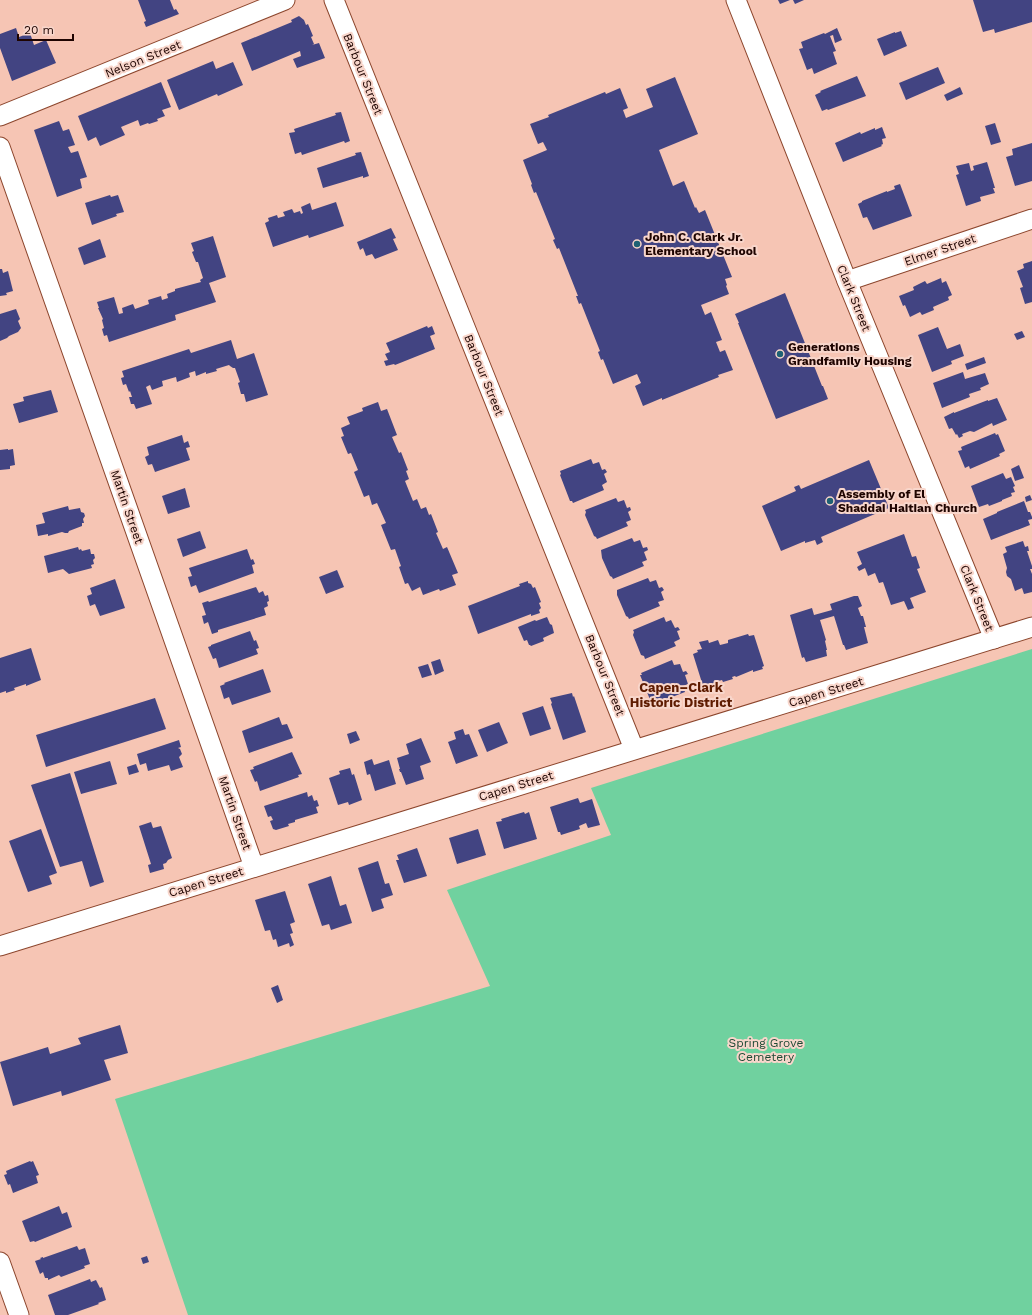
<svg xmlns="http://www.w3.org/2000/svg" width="1032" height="1315" viewBox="0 0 1032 1315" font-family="'Work Sans',sans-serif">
	<rect width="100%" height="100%" fill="#f6c5b4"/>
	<path fill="#70d19f" d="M1032 649V1315H188L115 1099 490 986 447 890 611 835 591 788Z"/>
	<g fill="#424482">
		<path d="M138 0H170L174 10 176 9 179 14 146 27 144 22 146 21Z"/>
		<path d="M778 0H790L780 4Z"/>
		<path d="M793 0H804L795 4Z"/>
		<path d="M973 0H1032V22L995 33 994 29 983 32Z"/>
		<path d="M299 16 304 20 306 25 308 24 313 36 311 37 314 44 312 45 319 43 325 58 297 68 293 59 301 56 300 51 252 71 241 43 292 22 291 20Z"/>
		<path d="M16 28 19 37 30 33 34 45 46 40 56 63 12 81 0 48V34Z"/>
		<path d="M837 28 842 40 835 43 833 35 830 36 836 51 833 52 837 64 814 74 812 68 807 70 799 49 803 48 801 42 824 33 825 34Z"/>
		<path d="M901 31 907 46 884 56 877 39 895 32V33Z"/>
		<path d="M213 61 216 69 233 62 243 85 218 96 217 94 179 110 167 80Z"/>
		<path d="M938 67 945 83 906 100 899 83Z"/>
		<path d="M857 76 866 96 828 110 827 109 822 111 815 95 821 92 820 91Z"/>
		<path d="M675 77 698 134 659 150 673 186 684 181 695 208 696 207 699 213 705 210 732 277 725 279 727 285 726 286 729 294 701 305 705 315 711 312 722 340 716 342 720 352 725 350 733 370 718 375 719 377 662 400V398L643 406 635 386 641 383 637 374 613 384 603 359 601 360 598 352 600 351 581 303 579 304 576 296H578L559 248 557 249 553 240 555 239 536 192 534 193 531 185 532 184 523 160 547 150 543 142 538 144 530 124 549 117 548 115 605 92 606 94 620 88 628 108 623 110 626 118 653 107 646 89Z"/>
		<path d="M161 82 171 107 162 110 165 116 157 119 158 121 149 124 148 123 140 126 138 120 121 127 125 135 100 146 96 137 88 141 78 116Z"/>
		<path d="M960 87 963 94 947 101 944 95Z"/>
		<path d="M341 112 350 141 345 143 344 141 302 155 301 152 295 154 289 133 295 132 294 129 336 115 335 113Z"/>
		<path d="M59 121 63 131 69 129 75 145 68 147 71 153 78 151 87 177 80 179 82 188 57 197 34 130Z"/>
		<path d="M995 123 1001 142 991 145 985 126Z"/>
		<path d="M882 127 886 138 882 139 883 144 881 145 882 146 843 162 835 143 860 132 861 134 875 128V130Z"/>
		<path d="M1032 143V181L1015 186 1006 157 1013 155 1012 149Z"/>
		<path d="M361 152 369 176 363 178V176L323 188 317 168 356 155 355 153Z"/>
		<path d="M987 162 995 188H993L995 193 980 197 981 201 966 206 956 175 959 174 956 166 969 163 971 171 974 170 973 166Z"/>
		<path d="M900 184 912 216 873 230 867 217 863 218 858 204 862 202V201L887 191V192L895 189 894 186Z"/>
		<path d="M110 195 111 197 118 195 124 212 116 214 117 216 92 225 85 203Z"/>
		<path d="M336 202 344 226 309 238 308 235 273 247 265 223 269 221 268 218 277 215 278 218 285 216 283 212 292 209 294 213 300 211 301 214 303 213 301 207 310 203 312 210Z"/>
		<path d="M391 228 396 238 393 239 398 250 375 259 372 254 366 256 363 248 360 250 357 242Z"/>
		<path d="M213 236 226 277 209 283 216 302 175 315 176 320 109 342 107 335 104 336 102 329 104 328 102 320 103 319 98 308H99L97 302 114 297 119 314 123 313 122 308 133 304 135 309 149 304 148 300 161 296 162 300 168 298 167 294 175 291V289L201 282 200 280 203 278 198 262H196L192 252 194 251 191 243Z"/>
		<path d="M100 239 106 257 84 265 78 248Z"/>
		<path d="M1032 261V302L1025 304 1020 288 1023 287 1017 271 1024 268 1023 264Z"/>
		<path d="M0 269H2L3 273 8 271 13 291 6 293 7 295 0 296Z"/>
		<path d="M941 278 942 283 946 281 952 295 948 297 949 300 933 307 934 310 922 315 920 312 910 317 905 305 903 306 899 296 914 290 913 287 925 281 927 284Z"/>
		<path d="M785 293 822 386H823L828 399 776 419 738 323H739L735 314Z"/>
		<path d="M16 309 20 319 18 321 21 328 18 332 9 336 7 338 0 341V314Z"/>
		<path d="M427 326 428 328 432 326 435 334 430 336 435 349 395 365 394 364 386 366 384 361 388 360 385 354 390 352 386 343Z"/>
		<path d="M938 327 947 349 960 344 964 356 951 361 952 364 932 372 918 335Z"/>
		<path d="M1022 331 1025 337 1017 340 1014 334Z"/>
		<path d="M231 340 237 359 254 353 268 395 246 402 244 394H241L238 383 240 382 235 368H233L230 366 229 365 216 369 217 371 206 374V372L196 376 195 371 189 373 190 377 177 382 176 377 162 381 163 386 152 390 150 385 146 387 152 404 136 409 134 404H131L129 397H132L130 391 129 392 126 384 123 385 121 378 124 377 122 371 189 349 191 353Z"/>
		<path d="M984 357 986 363 967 370 965 364Z"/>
		<path d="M963 372 965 379 985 373 989 384 980 388 981 390 969 394 970 397 942 408 933 383Z"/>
		<path d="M51 390 58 412 19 423 13 404 24 401 23 397Z"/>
		<path d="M997 398 1007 420 993 426 992 423 974 432 970 431 962 434 963 436 959 438 957 434 956 435 952 428 949 429 944 417 954 412V413L988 400V401Z"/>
		<path d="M378 402 381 411 387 409 397 435 392 437 399 453 401 452 408 470 406 471 409 479 405 481 413 501 417 499 421 509 426 507 429 515 431 514 438 532 436 533 443 549 447 547 458 573 452 575 456 585 440 591 439 589 423 595 420 587 412 591 408 583 405 584 399 567 401 566 395 549 391 550 381 525 386 523 377 503 372 505 369 495 364 497 354 472 358 470 351 453 348 454 341 437 344 436 341 428 350 424 347 417 363 411 362 408Z"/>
		<path d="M995 433 996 435 998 434 1005 451 999 454 1000 456 970 469 969 466 965 468 958 451 962 450 961 447Z"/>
		<path d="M182 435 184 443 188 441 190 447 186 448 190 460 155 472 152 464 148 465 145 457 149 455 147 447Z"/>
		<path d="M8 449V450L13 449 15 465 10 466V469L0 470V450Z"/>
		<path d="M591 459 593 464 599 462 602 470 605 469 607 472 604 474 607 482 602 485 604 490 573 503 572 501H570L560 475 561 474 560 471Z"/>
		<path d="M869 460 889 508 821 537 823 542 817 545 815 540 805 543V541L781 551 762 506 796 491 794 487 799 485 801 489Z"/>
		<path d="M1019 465 1024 478 1015 481 1011 469Z"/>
		<path d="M1003 473 1006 479 1011 477 1015 486 1013 487 1015 492 1011 493 1012 496 1002 500V501L989 506 988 504 979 507 971 486Z"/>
		<path d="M185 488 190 507 168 514 162 496Z"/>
		<path d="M1030 495 1032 500 1026 502 1025 497Z"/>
		<path d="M616 498 618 502 624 500 627 508 630 507 631 510 628 512 631 520 626 522 628 526 597 539 596 537 594 536 585 515 586 512 585 510Z"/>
		<path d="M1024 501 1028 512H1030L1032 517V519L1028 520 1030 525 991 540 983 519 997 513V512Z"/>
		<path d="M68 506 69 510 80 508 81 512 84 513 85 516 83 519 84 523H82V526L69 531 68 533H65L62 532 48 536V534L38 536 36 525 45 523 42 513Z"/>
		<path d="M200 531 206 548 183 557 177 539Z"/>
		<path d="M904 534 912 557 916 556 920 568 917 569 926 592 910 598 914 608 908 610 904 601 891 605 883 582 879 583 875 573 868 576 865 568 859 571 857 567 862 564 857 552Z"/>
		<path d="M632 538 634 542 640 540 643 548 647 547 648 550 644 552 647 560 642 562 644 566 613 579 612 577 610 576 602 558 601 550Z"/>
		<path d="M1023 541 1025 547 1028 546 1029 551H1027L1032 566V569H1030L1032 574V592L1024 594 1022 588 1015 591 1011 579 1007 576 1006 572 1007 568 1003 554 1007 552 1005 547Z"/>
		<path d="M78 547 79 550 81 549 82 551 90 549 91 554H94L95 558 93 560 94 564 91 565 92 568 69 574 63 569 48 573 44 556Z"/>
		<path d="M247 549 251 560 253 559 255 564 252 565 254 573 199 593 196 585 191 587 188 577 192 576 189 568Z"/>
		<path d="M337 570 344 587 326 594 319 577Z"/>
		<path d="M648 578 650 582 656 580 659 588 662 587 664 590 661 592 664 600 658 602 660 606 629 619 628 617 626 616 617 595V590Z"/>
		<path d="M115 579 125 608 100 616 95 604 90 606 87 596 92 594 90 588Z"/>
		<path d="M528 581V583L531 584 533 588 535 587 541 602 539 603 541 608 539 610 540 613 531 616V614L478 634 468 606 520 586 519 584Z"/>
		<path d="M256 587 259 593 263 591 265 596 268 595 269 601 267 602 268 606 264 608 266 615 218 630V632L212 634 208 622 204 624 202 616 206 615 202 603 208 601 209 602Z"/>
		<path d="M854 596H858L862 606 858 608 861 616H863L866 627H864L868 643 846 650 844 645H843L834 616 820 620 826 640 825 641 827 650H826L827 656 806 662 804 657 802 658 790 615 812 608 814 615 832 610 830 604Z"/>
		<path d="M547 617 550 624 552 625 554 633 543 638 544 641 531 646 530 645H529L527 640 524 641 518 627 535 620 536 621Z"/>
		<path d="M664 617 666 622 671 620 675 628 678 627 680 630 677 631 680 639 674 642 676 646 645 659 644 656 641 655 633 635 634 632 633 630Z"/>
		<path d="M250 631 254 641 256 640 259 648 256 649 258 654 219 668 216 658 213 659 208 647 211 646V645Z"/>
		<path d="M748 634 749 636 754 635 764 666 762 667 763 669 753 672V670L736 677 735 676 732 677 733 679 723 682 722 680 715 682V684L705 687V685L703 686 693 654 698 652 697 650 702 649 699 642 708 640 709 643 718 640 720 645 728 643V640Z"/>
		<path d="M31 648 41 680 26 686V684L14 688 15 690 6 693V691L0 693V658Z"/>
		<path d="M440 659 444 671 435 675 431 662Z"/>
		<path d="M672 660 674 665 680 664 683 672 686 671 688 674 685 675 688 684 683 686 685 692 654 704 653 701 651 702 640 675H642L641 673Z"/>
		<path d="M428 664 432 675 422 678 418 667Z"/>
		<path d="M263 669 271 692 232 705 229 697 224 699 220 686 225 684 224 683Z"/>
		<path d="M572 693 573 697 574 696 586 732 563 740 551 704 552 703 550 698Z"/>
		<path d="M155 698 166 729 46 767 36 735Z"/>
		<path d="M543 706 551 729 530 736 522 713Z"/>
		<path d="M279 717 282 725 287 724 293 738 249 753 242 731Z"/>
		<path d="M499 722 508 743 487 752 478 730Z"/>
		<path d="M463 729 465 735 469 734 478 756 456 764 448 742 456 739 454 732Z"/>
		<path d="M356 731 360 740 350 744 347 734Z"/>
		<path d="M421 738 431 762 420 766 424 779 406 785 401 772H400L399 769H400L397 758 409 754 406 744Z"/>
		<path d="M179 740 181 747 178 748 180 749 182 754 179 757 183 767 171 771 169 765 148 771 146 763 140 765 137 754Z"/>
		<path d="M292 752 302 774 298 775 299 777 260 791 257 781 255 782 250 770 254 769 253 767Z"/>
		<path d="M372 759 374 765 389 760 396 784 375 791 370 774 367 775 364 762Z"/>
		<path d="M110 761 117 784 81 794 74 772Z"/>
		<path d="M136 764 139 772 129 775 127 767Z"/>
		<path d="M350 768 352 775 354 774 362 800 349 805 348 802 338 805 329 778 340 774 339 771Z"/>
		<path d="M70 773 104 882 90 887 82 861 60 867 31 785Z"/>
		<path d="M307 792 308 797 312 795 314 801 317 800 319 806 316 807 318 813 295 820V822L288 824 289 826 276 830 273 829 270 821 273 820 271 816 268 817 264 806Z"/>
		<path d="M578 798 580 803 592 799 600 825 588 828 586 823 579 826 580 829 561 835 560 832H558L550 807Z"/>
		<path d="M524 812 525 814 529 812 537 839 504 849 496 822 502 821 501 819Z"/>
		<path d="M151 822 153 828 161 826 172 858 168 860 166 863 163 864 164 869 150 873 148 865 151 864 139 826Z"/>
		<path d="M41 829 57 873 49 876 52 884 28 892 9 841Z"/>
		<path d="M478 829 486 855 457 864 449 838Z"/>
		<path d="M417 848 427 876 404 883 396 860H399L397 855Z"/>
		<path d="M378 861 385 884 389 883 393 895 381 899 384 908 372 912 358 868Z"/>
		<path d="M331 876 340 906 346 904 352 923 331 930 329 924 322 926 308 884Z"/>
		<path d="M285 891 295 922 290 924 293 933 290 934 294 945 290 947 289 943 278 947 276 939 273 940 270 930 265 931 255 900Z"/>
		<path d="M278 985 283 1000 277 1003 271 988Z"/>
		<path d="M120 1025 128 1053 104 1060 111 1080 62 1096 61 1091 13 1106 0 1062 48 1047 50 1054 81 1044 78 1038Z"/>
		<path d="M30 1161 31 1162 33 1161 39 1175 36 1176 38 1183 13 1193 10 1184 8 1185 4 1175 7 1174 6 1171Z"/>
		<path d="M59 1206 62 1214 67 1212 72 1227 35 1242 34 1241 30 1242 22 1221Z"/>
		<path d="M77 1246 79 1250 85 1248 90 1264 84 1266 85 1268 61 1277 59 1275 48 1280V1278H45L43 1272 40 1274 35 1261 41 1259 40 1258 43 1257V1258Z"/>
		<path d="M147 1256 149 1262 143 1264 141 1258Z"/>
		<path d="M90 1279 91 1282 96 1280 100 1288 102 1287 106 1300 98 1303 99 1304 68 1315H55L48 1295Z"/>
	</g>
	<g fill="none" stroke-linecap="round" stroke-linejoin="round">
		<defs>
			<g id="minor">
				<path d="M334 0 634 749"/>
				<path d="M736 0 847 281 994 639"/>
				<path d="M0 116 285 0"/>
				<path d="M0 147 254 867"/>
				<path d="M847 281 1032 219"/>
				<path d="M0 946 1032 627"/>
				<path d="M0 1262 19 1315"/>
			</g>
		</defs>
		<use href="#minor" stroke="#8c462d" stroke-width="21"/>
		<use href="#minor" stroke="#fff" stroke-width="19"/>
	</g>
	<g fill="#1e6174" stroke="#f8d6cb" stroke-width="1.5">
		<circle cx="637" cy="244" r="4"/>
		<circle cx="780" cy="354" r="4"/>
		<circle cx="830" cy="501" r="4"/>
	</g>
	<g text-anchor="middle" stroke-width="4" stroke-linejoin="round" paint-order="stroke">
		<g font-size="12" fill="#1e0400" stroke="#f8d6cb">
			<text transform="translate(143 59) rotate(-22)" y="4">Nelson Street</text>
			<text transform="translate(363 74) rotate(68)" y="4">Barbour Street</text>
			<text transform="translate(940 250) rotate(-19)" y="4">Elmer Street</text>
			<text transform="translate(854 298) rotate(68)" y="4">Clark Street</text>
			<text transform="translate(484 375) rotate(68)" y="4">Barbour Street</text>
			<text transform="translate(127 507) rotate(71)" y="4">Martin Street</text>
			<text transform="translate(977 598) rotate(68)" y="4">Clark Street</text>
			<text transform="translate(605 675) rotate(68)" y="4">Barbour Street</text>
			<text transform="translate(826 692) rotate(-17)" y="4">Capen Street</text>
			<text transform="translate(516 786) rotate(-17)" y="4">Capen Street</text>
			<text transform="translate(235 813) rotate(71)" y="4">Martin Street</text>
			<text transform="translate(206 882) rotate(-17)" y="4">Capen Street</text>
		</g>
		<g font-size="12" font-weight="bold" fill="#1e0400" stroke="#f8d6cb" text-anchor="start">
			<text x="645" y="241">John C. Clark Jr.<tspan x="645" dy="14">Elementary School</tspan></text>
			<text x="788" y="351">Generations<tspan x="788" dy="14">Grandfamily Housing</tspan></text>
			<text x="838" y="498">Assembly of El<tspan x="838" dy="14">Shaddai Haitian Church</tspan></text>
		</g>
		<g font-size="12" fill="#1d4934" stroke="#f8d6cb">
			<text x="766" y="1047">Spring Grove<tspan x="766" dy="14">Cemetery</tspan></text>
		</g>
		<g font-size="13" font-weight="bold" fill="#5e1b00" stroke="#f8d6cb">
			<text x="681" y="692">Capen–Clark<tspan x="681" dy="15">Historic District</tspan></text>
		</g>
	</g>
	<path d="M18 34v6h55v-6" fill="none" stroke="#1e0400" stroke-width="2"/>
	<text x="24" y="34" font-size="12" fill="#1e0400" stroke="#f8d6cb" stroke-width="3" paint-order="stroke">20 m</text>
</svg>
